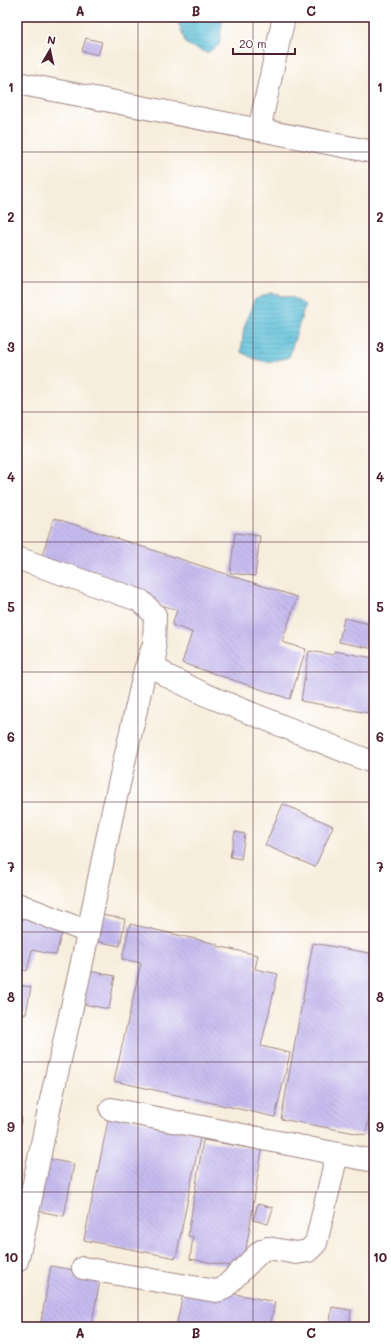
<svg xmlns="http://www.w3.org/2000/svg" width="391" height="1344" viewBox="0 0 391 1344" font-family="Mali,sans-serif">
	<defs>
		<pattern id="water-rules" width="6" height="5" patternUnits="userSpaceOnUse"><rect width="6" height="5" fill="#5bbfd9"/><path d="M0 2.5h6" fill="none" stroke="#4d9bb0"/></pattern>
		<pattern id="building-back-hatch" width="6" height="6" patternUnits="userSpaceOnUse"><rect width="6" height="6" fill="#c6bbef"/><path d="M-1 5l2 2M0 0l6 6M5-1l2 2" fill="none" stroke="#aca0cd"/></pattern>
	</defs>
	<rect width="100%" height="100%" fill="#fff"/>
	<filter id="ink" filterUnits="userSpaceOnUse"><feTurbulence type="fractalNoise" baseFrequency=".025" numOctaves="2"/><feDisplacementMap in="SourceGraphic" scale="8" xChannelSelector="R" yChannelSelector="G"/><feConvolveMatrix kernelMatrix="1 2 1 2 8 2 1 2 1" color-interpolation-filters="sRGB"/></filter>
	<filter id="wash" filterUnits="userSpaceOnUse"><feTurbulence type="fractalNoise" baseFrequency=".012" numOctaves="4" result="noise"/><feDisplacementMap in="SourceGraphic" scale="16" xChannelSelector="R" yChannelSelector="G"/><feGaussianBlur stdDeviation="0.9" result="paint"/><feColorMatrix in="noise" values="0 0 0 0 0 0 0 0 0 0 0 0 0 0 0 0 0 1.4 0 .05"/><feComposite in="paint" operator="in"/></filter>
	<g filter="url(#wash)">
		<rect width="100%" height="100%" fill="#f7eddc"/>
		<g fill="url(#water-rules)" stroke="#526f82">
			<path d="M178 17H223L219 45 207 53 186 44 179 25Z"/>
			<path d="M270 293 293 298 305 305 289 357C267 364 261 363 241 352L244 328 254 300Z"/>
		</g>
		<g id="blocks">
			<g fill="url(#building-back-hatch)">
				<path d="M86 38 102 42 98 55 82 51Z"/>
				<path d="M54 518 297 597 282 642 306 649 290 699 182 663 192 632 172 625 177 610 39 565Z"/>
				<path d="M235 533 260 536 255 576 230 573Z"/>
				<path d="M344 618 374 625V649L339 642Z"/>
				<path d="M309 651 334 655V651L374 658V714L301 701Z"/>
				<path d="M283 804 333 826 315 867 265 845Z"/>
				<path d="M235 832 245 834 241 859 230 857Z"/>
				<path d="M17 913 64 924 56 955 32 950 27 971 17 968Z"/>
				<path d="M101 915 125 919 120 946 96 941Z"/>
				<path d="M130 924 217 944V946L258 955 255 969 278 974 261 1046 290 1053 275 1117 114 1081 141 963 122 959Z"/>
				<path d="M313 943 374 954V1088L366 1135 281 1119Z"/>
				<path d="M88 971 115 976 109 1009 82 1004Z"/>
				<path d="M17 985 31 987 26 1014 17 1013Z"/>
				<path d="M109 1115 201 1133 176 1258 84 1240Z"/>
				<path d="M17 1117 22 1118 17 1134Z"/>
				<path d="M203 1140 262 1150 243 1268 190 1259 193 1237 188 1236Z"/>
				<path d="M48 1159 74 1164 64 1216 38 1211Z"/>
				<path d="M258 1204 273 1208 268 1224 253 1220Z"/>
				<path d="M51 1266 101 1275 91 1327H40Z"/>
				<path d="M185 1284 275 1302 270 1327H176Z"/>
				<path d="M332 1307 351 1310 349 1327H329Z"/>
				<path d="M309 1323 327 1326V1327H309Z"/>
			</g>
		</g>
	</g>
	<g filter="url(#ink)">
		<use href="#blocks" fill-opacity="0" stroke="#a08684" stroke-width="1"/>
		<g fill="none" stroke-linecap="round" stroke-linejoin="round">
			<defs>
				<g id="minor">
					<path d="M17 83 374 152"/>
					<path d="M259 130 284 17"/>
					<path d="M17 558 141 601 155 615 154 644 156 667 167 676 206 695 374 763"/>
					<path d="M17 904 88 932"/>
					<path d="M111 1109 374 1161"/>
					<path d="M17 1261 24 1231 51 1100 81 967 112 815 145 670 154 644"/>
					<path d="M83 1268 216 1291 223 1289 261 1251 268 1248 296 1253 308 1251 316 1243 337 1154"/>
				</g>
			</defs>
			<use href="#minor" stroke="#a08684" stroke-width="24"/>
			<use href="#minor" stroke="#fff" stroke-width="22"/>
		</g>
	</g>
	<path fill="none" stroke="#4a1f2b" stroke-width="1" stroke-opacity="0.55" d="M138 17V1327M253 17V1327M17 152H374M17 282H374M17 412H374M17 542H374M17 672H374M17 802H374M17 932H374M17 1062H374M17 1192H374"/>
	<rect width="391" height="1344" fill="none" stroke="#fff" stroke-width="44"/>
	<g transform="translate(50 50) rotate(9)" stroke="#ffffff" stroke-width="3" paint-order="stroke">
	<path d="M0-3L7 15L0 10L-7 15Z" fill="#4a1f2b"/>
	<text y="-6" font-size="11" font-weight="bold" text-anchor="middle" fill="#4a1f2b">N</text>
	</g>
	<path d="M233 48v6h62v-6" fill="none" stroke="#4a1f2b" stroke-width="2"/>
	<text x="239" y="48" font-size="12" fill="#4a1f2b" stroke="#ffffff" stroke-width="3" paint-order="stroke">20 m</text>
	<rect x="22" y="22" width="347" height="1300" fill="none" stroke="#4a1f2b" stroke-width="1.5"/>
	<g font-size="13" text-anchor="middle" font-weight="bold" fill="#4a1f2b">
		<text x="80" y="16">A</text>
		<text x="196" y="16">B</text>
		<text x="311" y="16">C</text>
		<text x="11" y="92">1</text>
		<text x="380" y="92">1</text>
		<text x="11" y="222">2</text>
		<text x="380" y="222">2</text>
		<text x="11" y="352">3</text>
		<text x="380" y="352">3</text>
		<text x="11" y="482">4</text>
		<text x="380" y="482">4</text>
		<text x="11" y="612">5</text>
		<text x="380" y="612">5</text>
		<text x="11" y="742">6</text>
		<text x="380" y="742">6</text>
		<text x="11" y="872">7</text>
		<text x="380" y="872">7</text>
		<text x="11" y="1002">8</text>
		<text x="380" y="1002">8</text>
		<text x="11" y="1132">9</text>
		<text x="380" y="1132">9</text>
		<text x="11" y="1262">10</text>
		<text x="380" y="1262">10</text>
		<text x="80" y="1338">A</text>
		<text x="196" y="1338">B</text>
		<text x="311" y="1338">C</text>
	</g>
</svg>
